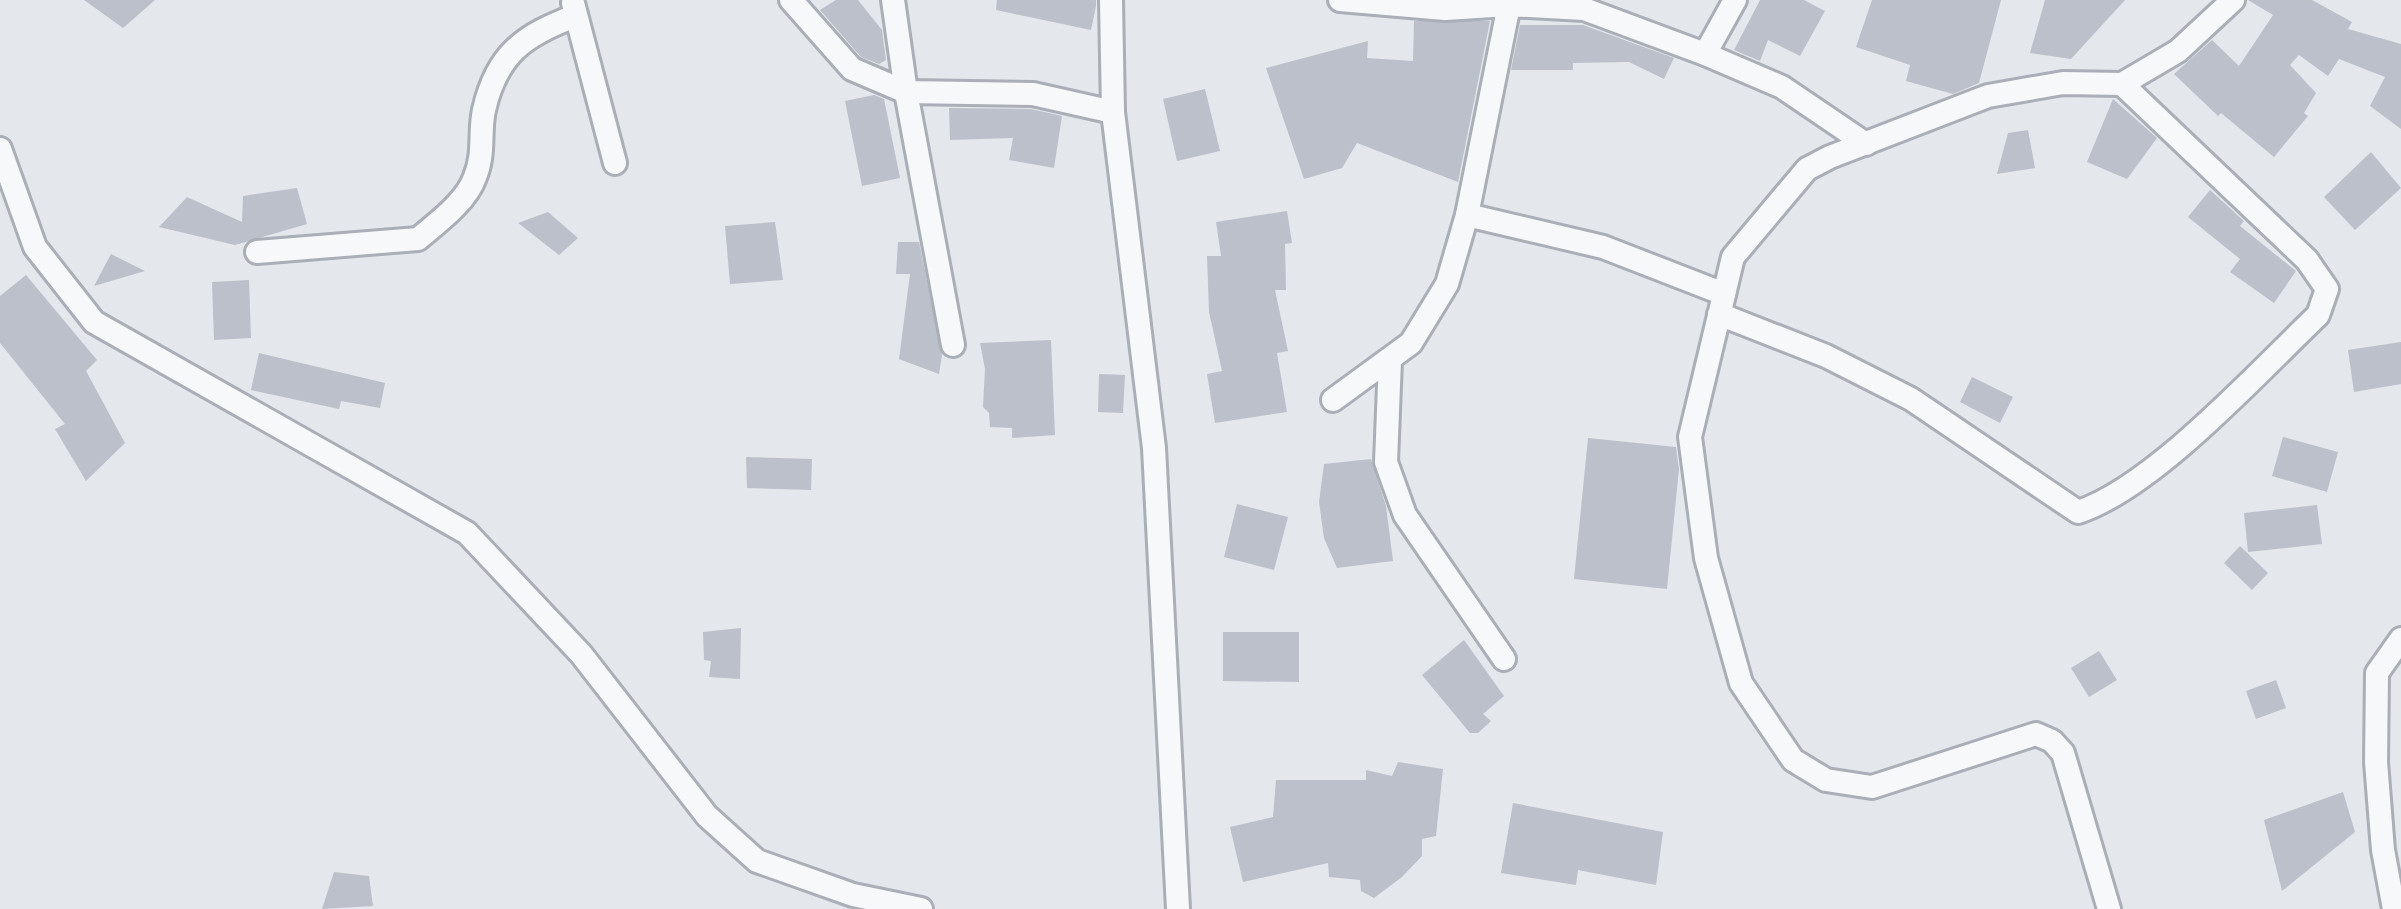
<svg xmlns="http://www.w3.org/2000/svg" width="2401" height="909" viewBox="0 0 2401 909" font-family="'Titillium Web',sans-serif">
	<rect width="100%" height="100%" fill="#e4e7ec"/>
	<g fill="#bbc0ca">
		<path d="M84 0H155L123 28Z"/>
		<path d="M836 0H858L882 30 886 60 879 64 861 57 820 10Z"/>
		<path d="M997 0H1096V6L1091 30 996 10Z"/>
		<path d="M1760 0H1804L1825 11 1800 56 1768 40 1760 61 1734 50Z"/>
		<path d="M1872 0H2001L1979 83 1953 94 1906 81 1910 65 1856 47Z"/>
		<path d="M2045 0H2125L2071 59 2030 53Z"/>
		<path d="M2248 0H2312L2352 22 2348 29 2401 44V129L2370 106 2385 77 2339 59 2328 76 2299 55 2290 65 2316 93 2304 113 2308 116 2274 157 2221 113 2218 116 2174 74 2212 40 2239 66 2273 15Z"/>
		<path d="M1414 21H1490L1458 182 1357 143 1342 168 1304 179 1266 68 1368 41 1367 58 1413 61Z"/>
		<path d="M1520 25H1583L1674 58 1664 79 1629 62 1573 63V70H1511Z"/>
		<path d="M1205 89 1220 151 1177 161 1163 99Z"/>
		<path d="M874 95 884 99 900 178 862 186 845 101Z"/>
		<path d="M2113 99 2157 138 2127 179 2087 162Z"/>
		<path d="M949 108 1031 109 1062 116 1054 168 1009 160 1013 138 950 140Z"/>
		<path d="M2028 130 2035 168 1997 174 2008 133Z"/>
		<path d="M2371 152 2401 188 2355 230 2324 197Z"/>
		<path d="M297 188 307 224 235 245 159 227 187 197 242 222 243 196Z"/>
		<path d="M2210 190 2244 221 2240 226 2296 271 2274 303 2230 272 2240 259 2188 217Z"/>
		<path d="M1287 211 1292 243 1285 244 1286 290H1275L1288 351 1277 353 1287 412 1215 423 1207 374 1222 371 1209 312 1207 256H1221L1216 222Z"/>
		<path d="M548 212 578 238 559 255 518 223Z"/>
		<path d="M775 222 783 280 730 284 725 226Z"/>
		<path d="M898 242H919L942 355 939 374 899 359 910 274H896Z"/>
		<path d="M111 254 145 271 94 286Z"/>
		<path d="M26 275 97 360 86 371 125 443 86 481 55 429 65 424 0 343V296Z"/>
		<path d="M249 280 251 338 214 340 212 282Z"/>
		<path d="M1051 340 1055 435 1012 438V428L990 427 989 413 983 407 985 369 980 343Z"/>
		<path d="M2401 342V384L2354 392 2348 350Z"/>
		<path d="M259 353 385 383 380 408 341 401 339 409 251 390Z"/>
		<path d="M1099 374 1125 375 1123 413 1098 412Z"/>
		<path d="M1972 377 2013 397 2000 423 1960 402Z"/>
		<path d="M2283 437 2338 452 2327 492 2272 476Z"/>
		<path d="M1588 438 1676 447 1679 469 1667 589 1574 579Z"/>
		<path d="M746 457 812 459 811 490 747 488Z"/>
		<path d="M1371 459 1386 506 1393 561 1337 568 1324 538 1319 502 1324 464Z"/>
		<path d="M1237 504 1288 517 1274 570 1224 557Z"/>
		<path d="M2317 505 2322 544 2248 552 2244 513Z"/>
		<path d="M2240 546 2268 573 2252 590 2224 563Z"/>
		<path d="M741 628 740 679 709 677 711 661 704 660 703 632Z"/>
		<path d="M1223 632H1299V682L1223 681Z"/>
		<path d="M1464 640 1504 696 1483 714 1491 721 1478 733H1470L1422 675Z"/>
		<path d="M2099 651 2117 680 2089 697 2071 668Z"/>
		<path d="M2276 680 2286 708 2256 719 2246 691Z"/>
		<path d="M1398 762 1443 769 1436 836 1422 839V856L1402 877 1374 898 1361 891 1360 880 1329 877 1328 863 1243 882 1230 827 1273 817 1276 780H1366V770L1392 776Z"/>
		<path d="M2343 792 2355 832 2282 891 2264 820Z"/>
		<path d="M1513 803 1663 832 1656 885 1578 870 1576 885 1501 873Z"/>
		<path d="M334 872 369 876 373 906 322 909Z"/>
	</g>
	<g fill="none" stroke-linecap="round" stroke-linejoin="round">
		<defs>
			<g id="minor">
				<path d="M791 0 852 69 906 92 953 345"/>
				<path d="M893 0 906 92 1033 94 1113 112"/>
				<path d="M1111 0 1113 112 1154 448 1178 909"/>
				<path d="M1340 0 1445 9 1509 5"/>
				<path d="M573 3 615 163"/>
				<path d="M1705 54 1782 87 1866 144"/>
				<path d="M2122 84 2178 51 2233 0"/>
				<path d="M0 149 35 247 94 322 467 533 581 654 707 816 757 861 853 895 921 909"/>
				<path d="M257 252 418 239C437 223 467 201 475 177 485 153 479 132 484 110 497 53 525 35 575 16"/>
				<path d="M1724 294 1603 247 1467 215 1509 5 1584 9 1705 54 1735 0"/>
				<path d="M1719 314 1826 356 1911 399 2078 512C2154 487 2257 373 2318 315L2327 289 2307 260 2122 84 2063 83 1988 96 1830 157 1807 169 1733 257 1690 437 1706 558 1741 683 1793 760 1826 780 1872 787 2036 734 2052 741 2063 753 2109 909"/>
				<path d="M1390 360 1386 462 1405 515 1504 659"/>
				<path d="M1333 400 1411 343 1447 284 1467 215"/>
				<path d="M2394 909 2383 850 2376 762 2377 673 2401 639"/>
			</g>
		</defs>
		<use href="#minor" stroke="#a9aeb7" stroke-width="28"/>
		<use href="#minor" stroke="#f7f8fa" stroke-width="22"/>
	</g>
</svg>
